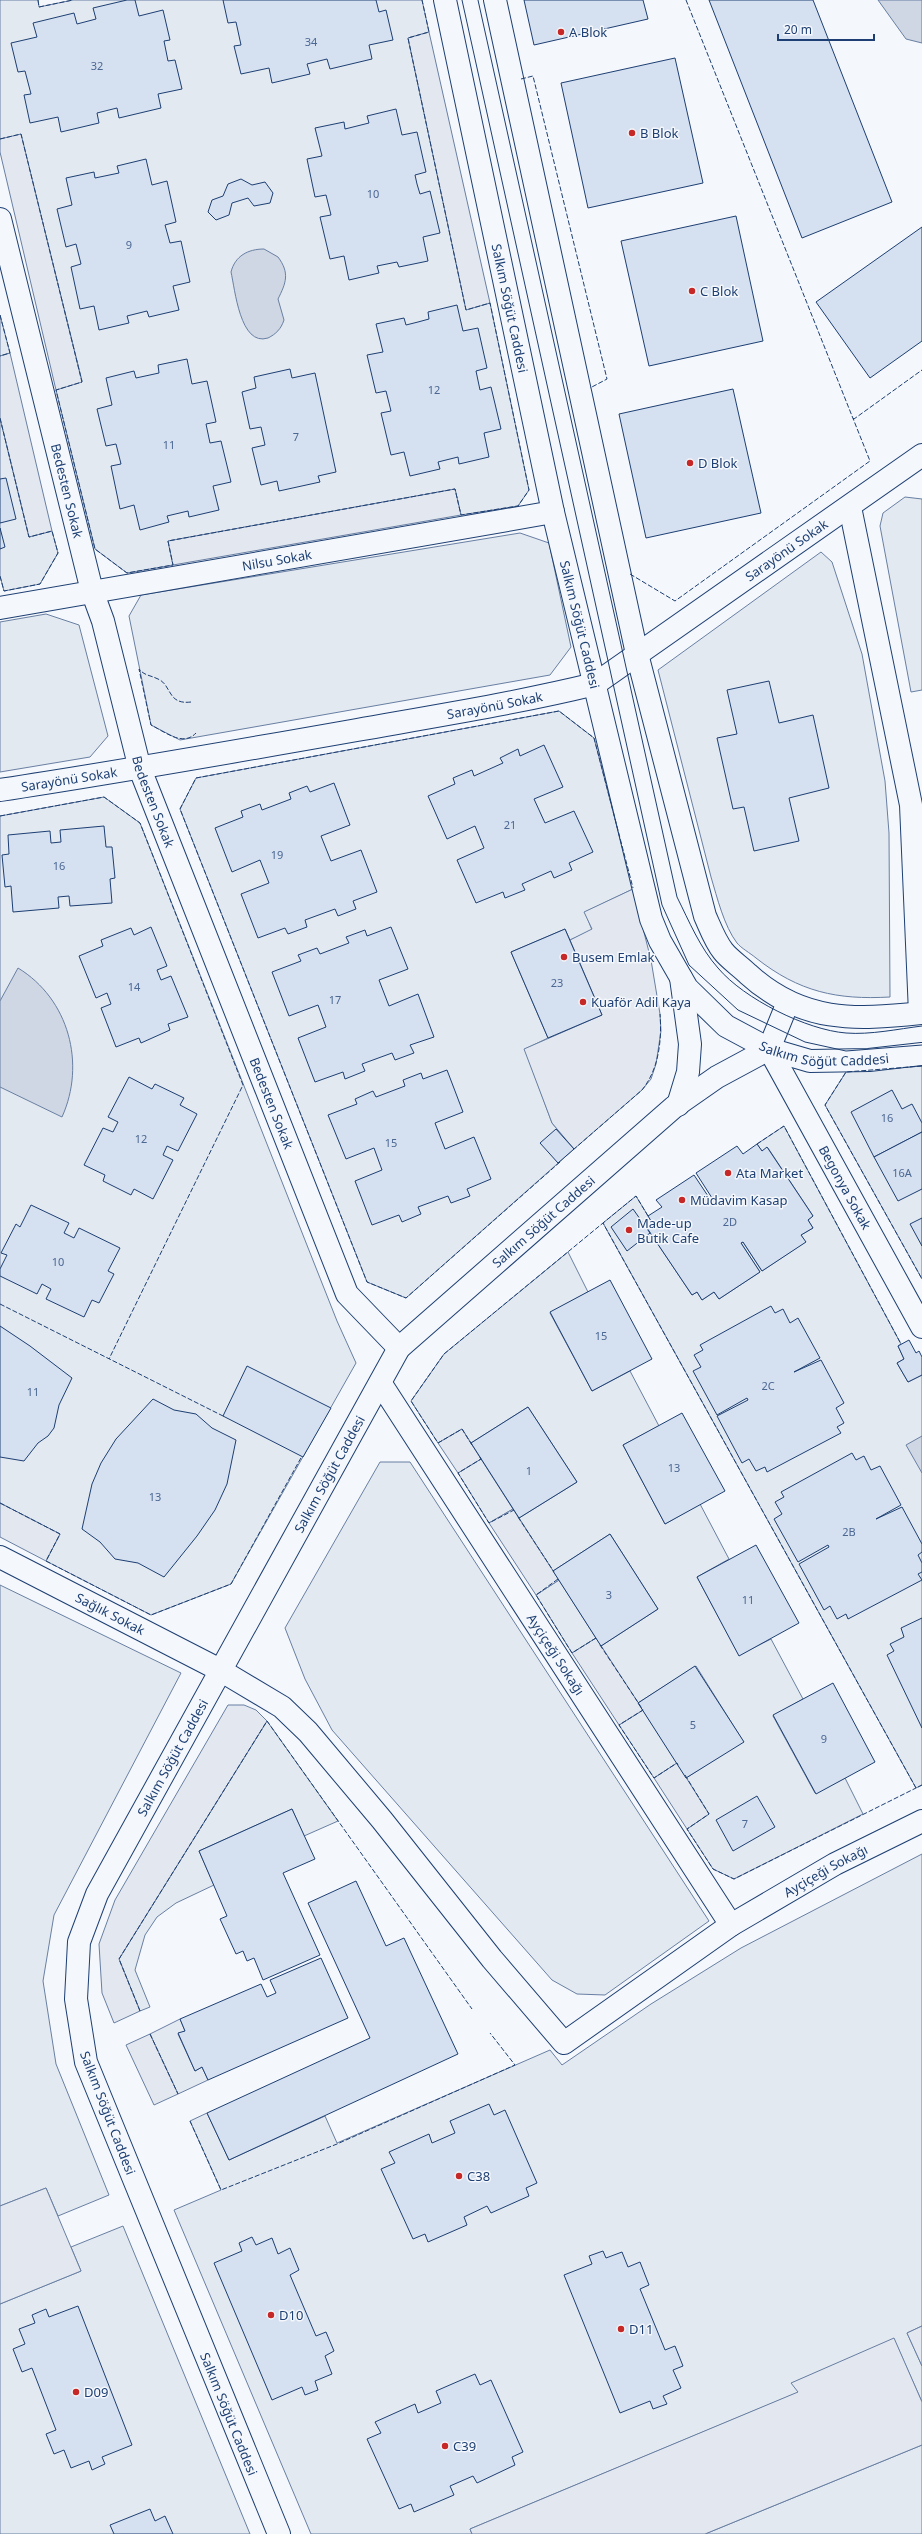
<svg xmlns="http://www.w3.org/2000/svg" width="922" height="2534" viewBox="0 0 922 2534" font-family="'Noto Sans',sans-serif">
	<rect width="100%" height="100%" fill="#f4f7fb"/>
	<g fill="#e3e9f0" stroke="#687fa3">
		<path d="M0 0H38L39 7 73 0H422L429 32 408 38 466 309 490 303 529 490 518 506 461 515 455 489 168 541 173 565 127 573 95 549 56 390 82 381 21 135 0 139Z"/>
		<path d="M0 315 10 353 0 356Z"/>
		<path d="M0 418 29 537 52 531 58 553 40 584 4 591 0 576Z"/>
		<path d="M905 497 922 499V690L911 692 880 526 883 513Z"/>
		<path d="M520 533 549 543 571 647 550 675 180 740 151 725 129 616 141 595Z"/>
		<path d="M821 552 832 562 862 654 885 781 889 833 890 997C837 1000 799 992 756 958 750 953 741 948 737 943 724 926 717 897 711 877L658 670Z"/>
		<path d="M46 614 79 625 108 736 90 757 0 772V622Z"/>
		<path d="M559 711 594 738 633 889 585 912 592 930 570 940 565 929 511 952 548 1038 525 1049 552 1123 574 1149 406 1298 367 1282 180 809 196 778Z"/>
		<path d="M104 797 140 823 337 1321 356 1363 231 1584 151 1615 46 1561 60 1534 0 1503V816Z"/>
		<path d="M922 1066V1279L825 1105 846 1072Z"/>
		<path d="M784 1126 901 1344 898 1346 904 1359 897 1363 908 1382 922 1375V1785L916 1788 603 1223 636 1196 653 1224 647 1228 692 1295 697 1292 702 1300 714 1292 719 1299 760 1272 741 1243 743 1242 762 1271 805 1242 801 1235 813 1228 808 1220 813 1216 768 1148 762 1151 757 1144Z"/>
		<path d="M568 1252 588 1292 550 1313 592 1391 630 1371 659 1426 623 1445 665 1524 700 1504 729 1559 697 1577 739 1655 771 1639 803 1699 773 1716 815 1793 845 1778 863 1814 734 1879 713 1869 687 1829 709 1814 686 1778 743 1741 696 1666 638 1703 601 1646 658 1609 610 1534 553 1571 519 1518 577 1482 528 1407 471 1443 462 1429 438 1443 411 1401 444 1354Z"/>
		<path d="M481 1459 513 1509 489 1523 458 1473Z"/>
		<path d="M380 1462H410L709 1921 605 1995 577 1994 552 1980 332 1730 305 1679 285 1628Z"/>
		<path d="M559 1580 596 1638 572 1653 536 1595Z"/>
		<path d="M0 1585 181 1673 54 1915 43 1981 56 2064 109 2195 58 2216 46 2188 0 2206Z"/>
		<path d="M643 1710 677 1763 654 1778 619 1725Z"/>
		<path d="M267 1721 338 1821 304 1836 292 1809 199 1851 214 1885 176 1903 157 1917 145 1935 135 1970 150 2007 140 2011 119 1959Z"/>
		<path d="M922 1854V2326L907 2333 922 2366V2402L894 2339 792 2383 799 2392 470 2529 472 2534H311L174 2210 221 2190 190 2121 207 2113 229 2160 325 2116 337 2143 550 2050 562 2065 651 2004 741 1948Z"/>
		<path d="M180 2019 185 2031 178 2034 195 2071 202 2067 208 2080 178 2094 150 2034Z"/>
		<path d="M123 2226 250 2534H0V2304L81 2271 71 2247Z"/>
		<path d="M922 2445V2534H705Z"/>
	</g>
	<g fill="#e3e8f0" stroke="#687fa3">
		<path d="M429 32 490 303 466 310 408 38Z"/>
		<path d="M21 134 82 382 56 390 0 152V139Z"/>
		<path d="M10 353 52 531 29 537 0 418V356Z"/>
		<path d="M455 489 461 515 173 565 168 541Z"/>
		<path d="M633 889 651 960 660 1014 661 1031 656 1064 651 1079 642 1090 574 1149 552 1123 524 1049 602 1015 570 940 592 929 584 912Z"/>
		<path d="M462 1429 481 1459 458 1473 438 1443Z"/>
		<path d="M0 1503 60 1534 46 1561 0 1537Z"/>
		<path d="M513 1509 559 1580 536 1595 489 1523Z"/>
		<path d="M596 1638 643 1710 619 1725 572 1653Z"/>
		<path d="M228 1705H244L256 1710 267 1721 119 1959 140 2011 114 2023 102 1993 99 1944 115 1900Z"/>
		<path d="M677 1763 709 1814 687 1829 654 1778Z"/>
		<path d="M150 2034 178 2094 154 2105 126 2045Z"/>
		<path d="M46 2188 81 2271 0 2304V2206Z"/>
		<path d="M922 2326V2366L907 2333Z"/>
		<path d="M894 2338 922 2402V2445L705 2534H472L470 2529 798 2392 791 2383Z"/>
	</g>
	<g fill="#cfd7e4" stroke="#687fa3">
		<path d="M878 0H922V43L906 39Z"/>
		<path d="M264 249 278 257C290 273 286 283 278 299L284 320C281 329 276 334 268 338 240 347 235 289 231 272 235 256 248 249 264 249Z"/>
		<path d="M18 968C69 999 86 1064 62 1117L0 1087V1001Z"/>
		<path d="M922 1436V1473L906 1445Z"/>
	</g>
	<g fill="#d5e0f0" stroke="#1d3f73">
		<path d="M127 0H135L139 16 163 10 170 40 164 41 168 61 175 60 182 89 158 94 161 108 119 118 117 108 97 113 99 123 61 132 58 117 30 123 24 95 31 94 25 71 18 72 11 43 37 37 33 23 74 13 77 24 96 19 93 8Z"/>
		<path d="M223 0H376L379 12 386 10 393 40 369 45 372 59 330 69 327 59 307 64 310 74 272 83 269 68 241 74 234 46 241 45 236 22 228 23Z"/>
		<path d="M524 0H643L648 19 534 45Z"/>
		<path d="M709 0H813L892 202 802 238Z"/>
		<path d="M675 58 703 183 588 208 561 83Z"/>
		<path d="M396 109 402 135 417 132 426 172 415 175 417 184 420 194 430 191 440 233 423 237 428 261 399 267 397 262 377 266 379 273 349 280 344 256 330 259 320 217 331 215 326 195 315 197 307 159 322 156 315 128 344 122 345 129 369 123 367 116Z"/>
		<path d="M146 159 152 185 167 181 176 222 165 225 170 243 181 241 190 282 173 286 179 310 149 317 147 311 127 316 129 323 99 330 94 306 80 309 71 267 81 264 76 244 66 247 57 209 72 205 66 178 94 172 95 178 119 173 117 166Z"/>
		<path d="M241 179 252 185 265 182 273 193 270 203 254 206 248 198 232 203 229 215 216 220 208 212 212 200 223 196 228 184Z"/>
		<path d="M736 216 763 341 649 366 621 241Z"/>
		<path d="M922 227V341L870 378 816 302Z"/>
		<path d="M457 305 463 331 478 328 487 368 476 371 480 390 491 387 501 429 484 433 489 457 459 464 458 457 438 462 440 469 410 476 404 452 391 455 381 413 391 411 386 391 376 393 367 355 383 352 376 324 404 318 406 325 418 322 429 319 428 312Z"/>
		<path d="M187 359 192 384 207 381 216 422 206 424 210 443 221 441 231 482 213 486 219 510 189 517 188 511 167 516 169 522 140 530 134 505 120 509 111 466 121 464 116 444 106 446 97 409 112 405 106 378 134 371 136 378 159 373 158 365Z"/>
		<path d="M290 369 292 378 315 373 336 472 318 476 320 482 279 491 277 481 261 485 252 448 265 445 261 427 250 429 242 392 256 388 254 377Z"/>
		<path d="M733 389 761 513 646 538 619 414Z"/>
		<path d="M6 478 16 519 0 523V479Z"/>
		<path d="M0 528 5 547 0 549Z"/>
		<path d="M769 681 779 723 813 715 829 788 789 798 799 841 754 851 744 807 733 809 717 738 737 734 727 690Z"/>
		<path d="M544 745 563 787 534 799 545 823 574 811 593 852 569 863 572 870 554 878 551 871 522 884 525 890 505 898 503 892 476 903 457 860 484 848 475 826 447 839 428 796 455 784 453 778 472 770 474 776 503 763 500 758 518 749 520 756Z"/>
		<path d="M334 783 350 825 321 836 331 861 361 850 377 892 353 901 356 909 338 916 335 909 305 920 307 927 288 934 285 928 258 938 241 894 269 883 260 860 232 872 215 828 243 817 241 811 260 804 262 810 291 799 289 793 307 786 310 792Z"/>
		<path d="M104 826 106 847H112L115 878 110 879 112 903 70 906 69 896 58 897 59 908 13 912 11 886 5 887 2 855 9 854 8 835 50 831 51 843 61 842 60 830Z"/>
		<path d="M151 927 167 966 157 970 161 980 171 976 188 1017 168 1024 170 1030 141 1043 139 1038 116 1047 101 1008 111 1004 107 993 96 998 79 956 103 946 101 940 131 928 134 935Z"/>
		<path d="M391 927 408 969 379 980 389 1006 418 994 434 1037 410 1045 414 1053 395 1060 392 1053 362 1064 365 1071 345 1079 343 1072 315 1082 298 1038 326 1027 318 1005 289 1016 272 972 301 961 298 955 317 948 320 954 349 943 346 937 365 930 367 936Z"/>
		<path d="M565 929 602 1015 548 1038 511 952Z"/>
		<path d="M447 1070 463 1112 435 1123 445 1149 474 1137 491 1179 467 1189 470 1196 451 1203 448 1196 418 1207 421 1214 402 1222 399 1215 372 1225 355 1181 382 1170 374 1148 346 1159 328 1115 357 1104 355 1099 373 1091 376 1097 405 1086 403 1080 421 1073 423 1079Z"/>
		<path d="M129 1077 152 1089 155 1084 184 1098 180 1105 197 1114 178 1151 167 1146 163 1155 173 1160 153 1199 134 1189 131 1195 103 1181 105 1175 84 1165 103 1128 113 1132 118 1122 108 1117Z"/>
		<path d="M892 1090 902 1109 912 1104 922 1123V1132L874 1157 851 1112Z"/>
		<path d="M556 1129 574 1149 558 1163 540 1143Z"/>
		<path d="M922 1132V1189L898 1201 874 1157Z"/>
		<path d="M757 1144 762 1151 767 1147 813 1216 808 1220 813 1228 801 1235 806 1242 762 1271 743 1242 741 1243 760 1272 719 1299 714 1292 702 1300 697 1292 692 1295 647 1228 653 1224 648 1216 662 1207 656 1200 694 1175 710 1199 712 1198 696 1173 737 1146 743 1154Z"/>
		<path d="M31 1205 69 1223 64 1233 74 1238 79 1228 120 1248 108 1271 114 1274 99 1303 92 1300 84 1317 46 1299 51 1289 42 1284 37 1294 0 1276V1269L7 1255 1 1253 16 1224 20 1227Z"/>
		<path d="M633 1209 650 1233 627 1251 611 1227Z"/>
		<path d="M922 1218V1246L910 1224Z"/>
		<path d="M610 1280 652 1359 592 1391 550 1312Z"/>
		<path d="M771 1306 775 1313 783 1309 790 1323 798 1318 820 1358 794 1372 821 1360 844 1403 836 1408 844 1423 837 1427 841 1433 767 1472 765 1467 756 1471 749 1459 742 1463 717 1416 748 1400 747 1398 717 1415 693 1371 701 1367 694 1355 703 1350 700 1345Z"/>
		<path d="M0 1326 30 1346 72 1378 59 1405 54 1428 48 1436 38 1443 24 1461 0 1457Z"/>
		<path d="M909 1340 916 1353 919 1351 922 1357V1375L908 1382 897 1363 904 1359 898 1346Z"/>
		<path d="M247 1366 331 1408 303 1457 223 1416Z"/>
		<path d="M153 1399 174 1410 196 1414 212 1428 236 1440 227 1484 215 1510 197 1536 164 1577 138 1563 115 1559 100 1542 82 1529 92 1484 101 1463 116 1439Z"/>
		<path d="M528 1407 577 1482 519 1518 471 1443Z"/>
		<path d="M682 1413 725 1491 665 1524 623 1445Z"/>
		<path d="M852 1453 856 1460 864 1456 871 1470 880 1466 901 1505 876 1519 902 1507 922 1544V1552L918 1555 922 1563V1572L918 1574 922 1580 848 1619 846 1614 837 1619 830 1606 824 1610 799 1564 829 1547 828 1545 798 1562 774 1519 782 1514 775 1502 784 1497 781 1492Z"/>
		<path d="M610 1534 658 1609 601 1646 553 1571Z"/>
		<path d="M756 1545 799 1623 739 1656 697 1577Z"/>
		<path d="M922 1618V1728L887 1655 894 1651 890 1644 904 1637 901 1628Z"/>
		<path d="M695 1666 744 1742 686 1778 638 1703Z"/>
		<path d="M833 1683 875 1762 816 1794 773 1715Z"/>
		<path d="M757 1796 775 1827 733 1851 716 1820Z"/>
		<path d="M292 1809 315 1859 283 1873 320 1955 263 1980 254 1958 247 1961 243 1951 236 1954 220 1919 227 1916 199 1851Z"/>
		<path d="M356 1881 386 1946 404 1938 458 2054 229 2160 207 2113 370 2038 308 1903Z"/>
		<path d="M321 1958 348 2018 208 2080 202 2067 195 2071 178 2033 185 2031 180 2019 261 1984 267 1997 276 1993 270 1980Z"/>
		<path d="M489 2104 494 2115 505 2110 537 2183 526 2188 529 2196 491 2213 487 2206 464 2217 467 2225 428 2242 425 2234 413 2239 381 2169 395 2163 389 2152 429 2134 432 2143 455 2133 450 2121Z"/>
		<path d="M252 2237 256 2245 272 2238 278 2254 290 2248 299 2270 290 2275 316 2336 326 2332 334 2351 325 2356 332 2374 315 2381 318 2390 305 2395 302 2387 272 2400 214 2263 242 2251 239 2243Z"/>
		<path d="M603 2251 606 2258 622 2252 628 2267 640 2262 649 2285 640 2289 663 2345 665 2350 675 2346 683 2366 673 2370 681 2388 663 2396 667 2404 653 2409 650 2401 620 2413 564 2275 592 2264 589 2256Z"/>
		<path d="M78 2306 132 2445 102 2457 105 2464 92 2470 89 2461 71 2468 64 2450 54 2454 46 2434 56 2430 32 2368 22 2372 13 2349 25 2344 19 2329 35 2323 32 2315 46 2309 49 2317Z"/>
		<path d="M475 2374 480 2385 491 2380 523 2452 512 2457 515 2465 477 2483 473 2476 450 2486 454 2495 414 2512 411 2504 399 2509 367 2439 381 2433 375 2422 415 2404 418 2413 441 2403 436 2391Z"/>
		<path d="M150 2509 155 2521 165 2516 173 2534H114L110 2525Z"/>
	</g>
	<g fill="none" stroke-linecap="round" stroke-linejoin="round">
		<defs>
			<g id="street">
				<path id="s1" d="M0 219 92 591 103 621 140 769 347 1294 399 1348"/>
				<path d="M850 507 911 805 920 1013"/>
				<path id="s2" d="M0 608 553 512"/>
				<path id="s3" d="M0 790C119 772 238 751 357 730 436 716 517 703 595 684L922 455"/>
				<path id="s4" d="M769 1049 922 1327"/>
				<path id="s5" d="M381 1384 731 1925"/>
				<path id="s6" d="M0 1557 220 1670 282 1707 308 1732 382 1820 492 1959 564 2043 731 1925 835 1864 922 1821"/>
			</g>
			<g id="secondary">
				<path d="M678 1105 688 1072 690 1044 681 978"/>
				<path id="s7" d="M279 2534 86 2062 76 1999 79 1942 97 1894 399 1348 674 1107 717 1077 769 1049 788 1002"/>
			</g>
			<g id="primary">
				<path id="s8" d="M445 0 553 512 651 919 660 941 687 988 726 1026 769 1049 810 1061 869 1060 922 1054"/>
				<path d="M495 0 637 654 705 916C710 927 715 941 723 951 729 959 740 966 748 974 802 1023 854 1020 922 1013"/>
			</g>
		</defs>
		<use href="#street" stroke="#1d3f73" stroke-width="24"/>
		<use href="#secondary" stroke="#1d3f73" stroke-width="24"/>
		<use href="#primary" stroke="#1d3f73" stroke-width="24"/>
		<use href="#street" stroke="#f4f7fb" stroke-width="22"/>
		<use href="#secondary" stroke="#f4f7fb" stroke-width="22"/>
		<use href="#primary" stroke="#f4f7fb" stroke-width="22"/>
		<g stroke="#1d3f73" stroke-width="1">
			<path d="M462 0 662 905 689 965 738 1010 805 1042 846 1051 922 1045"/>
			<path d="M478 0 677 897C689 921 700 948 718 968 744 999 807 1030 846 1033 870 1035 898 1029 922 1026"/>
		</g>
		<g stroke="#1d3f73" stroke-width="1" stroke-dasharray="5 2" stroke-linecap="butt">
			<path d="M38 0 39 7 73 0"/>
			<path d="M521 79 533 76 607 379 590 388"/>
			<path d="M0 139 21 134 82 382 56 390 95 549 127 573 173 565 168 541 455 489 461 515 518 506 529 490 490 303 466 310 408 38 429 32 422 0"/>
			<path d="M0 315 10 353 0 356"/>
			<path d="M0 418 29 537 52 531 58 553 40 584 4 591 0 576"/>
			<path d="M853 418 854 419 922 370"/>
			<path d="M630 574 675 601 870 461 686 0"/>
			<path d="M191 702C167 705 172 685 158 679 150 675 145 676 139 669L151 725C165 732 183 747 196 733"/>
			<path d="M0 816 104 797 140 823 243 1085 109 1359"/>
			<path d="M922 1066 846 1072 825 1105 922 1279"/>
			<path d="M757 1144 784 1126 901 1344"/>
			<path d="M573 1150 642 1090C659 1069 662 1040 660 1014"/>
			<path d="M560 1162 406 1298 367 1282 180 809 196 778 559 711 594 738 633 888"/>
			<path d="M648 1216 636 1196 603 1223 916 1788 922 1785"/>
			<path d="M0 1304 225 1417"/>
			<path d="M472 1445 462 1429 438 1443 411 1401 444 1354 603 1223"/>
			<path d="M480 1457 481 1459 458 1473 489 1523 514 1510"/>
			<path d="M0 1503 60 1534 46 1561 151 1615 231 1584 302 1456"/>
			<path d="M518 1517 554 1572"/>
			<path d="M558 1579 536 1595 572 1653 596 1638 597 1639"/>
			<path d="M600 1645 643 1710 619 1725 654 1778 677 1763 678 1765"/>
			<path d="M685 1775 709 1814 687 1829 713 1869 734 1879 916 1788"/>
			<path d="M140 2011 119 1959 267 1721 472 2009"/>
			<path d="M150 2034 178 2094"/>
			<path d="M190 2121 221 2190 337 2144 515 2065 490 2033"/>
		</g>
	</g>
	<g fill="#c62828" stroke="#f4f7fb" stroke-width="1.5">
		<circle cx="561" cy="32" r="4"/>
		<circle cx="632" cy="133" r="4"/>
		<circle cx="692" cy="291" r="4"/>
		<circle cx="690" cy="463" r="4"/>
		<circle cx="564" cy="957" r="4"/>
		<circle cx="583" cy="1002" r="4"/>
		<circle cx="728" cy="1173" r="4"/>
		<circle cx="682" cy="1200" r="4"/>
		<circle cx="629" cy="1230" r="4"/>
		<circle cx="459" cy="2176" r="4"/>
		<circle cx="271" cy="2315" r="4"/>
		<circle cx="621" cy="2329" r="4"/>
		<circle cx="76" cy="2392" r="4"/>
		<circle cx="445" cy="2446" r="4"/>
	</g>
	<g text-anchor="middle" stroke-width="3" stroke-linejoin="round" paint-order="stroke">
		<g font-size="11" fill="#4b6792">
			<text x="311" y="46">34</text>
			<text x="97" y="70">32</text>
			<text x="373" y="198">10</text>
			<text x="129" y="249">9</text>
			<text x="434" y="394">12</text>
			<text x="296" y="441">7</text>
			<text x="169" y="449">11</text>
			<text x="510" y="829">21</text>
			<text x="277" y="859">19</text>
			<text x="59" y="870">16</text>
			<text x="557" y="987">23</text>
			<text x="134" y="991">14</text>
			<text x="335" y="1004">17</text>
			<text x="887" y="1122">16</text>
			<text x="141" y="1143">12</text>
			<text x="391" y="1147">15</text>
			<text x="902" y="1177">16A</text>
			<text x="730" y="1226">2D</text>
			<text x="58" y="1266">10</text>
			<text x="601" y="1340">15</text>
			<text x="768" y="1390">2C</text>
			<text x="33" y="1396">11</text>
			<text x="674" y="1472">13</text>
			<text x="529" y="1475">1</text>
			<text x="155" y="1501">13</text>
			<text x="849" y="1536">2B</text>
			<text x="609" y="1599">3</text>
			<text x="748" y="1604">11</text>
			<text x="693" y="1729">5</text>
			<text x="824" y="1743">9</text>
			<text x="745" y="1828">7</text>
		</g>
		<g font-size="13" fill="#1d3f73" stroke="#f4f7fb" text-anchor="start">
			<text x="569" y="37">A Blok</text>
			<text x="640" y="138">B Blok</text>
			<text x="700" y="296">C Blok</text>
			<text x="698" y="468">D Blok</text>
			<text x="572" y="962">Busem Emlak</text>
			<text x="591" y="1007">Kuaför Adil Kaya</text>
			<text x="736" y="1178">Ata Market</text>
			<text x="690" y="1205">Müdavim Kasap</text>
			<text x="637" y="1228">Made-up<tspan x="637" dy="15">Butik Cafe</tspan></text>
			<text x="467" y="2181">C38</text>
			<text x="279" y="2320">D10</text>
			<text x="629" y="2334">D11</text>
			<text x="84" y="2397">D09</text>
			<text x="453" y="2451">C39</text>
		</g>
		<g font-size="13" fill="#1d3f73" stroke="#f4f7fb">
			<text dy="5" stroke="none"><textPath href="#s8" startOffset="315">Salkım Söğüt Caddesi</textPath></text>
			<text dy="5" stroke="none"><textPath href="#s1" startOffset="280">Bedesten Sokak</textPath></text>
			<text dy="5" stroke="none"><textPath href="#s3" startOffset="838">Sarayönü Sokak</textPath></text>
			<text dy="5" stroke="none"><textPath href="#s2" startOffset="281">Nilsu Sokak</textPath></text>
			<text dy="5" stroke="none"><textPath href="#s8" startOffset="639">Salkım Söğüt Caddesi</textPath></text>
			<text dy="5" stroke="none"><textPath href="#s3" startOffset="502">Sarayönü Sokak</textPath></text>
			<text dy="5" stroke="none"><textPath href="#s3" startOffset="70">Sarayönü Sokak</textPath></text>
			<text dy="5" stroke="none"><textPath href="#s1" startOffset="603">Bedesten Sokak</textPath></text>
			<text dy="5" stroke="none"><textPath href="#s8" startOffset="1179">Salkım Söğüt Caddesi</textPath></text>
			<text dy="5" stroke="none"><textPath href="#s1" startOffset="927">Bedesten Sokak</textPath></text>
			<text dy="5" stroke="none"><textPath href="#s4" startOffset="158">Begonya Sokak</textPath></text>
			<text dy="5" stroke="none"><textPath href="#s7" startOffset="1498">Salkım Söğüt Caddesi</textPath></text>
			<text dy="5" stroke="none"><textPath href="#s7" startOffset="1162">Salkım Söğüt Caddesi</textPath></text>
			<text dy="5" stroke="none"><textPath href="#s6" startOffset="124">Sağlık Sokak</textPath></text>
			<text dy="5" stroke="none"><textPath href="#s5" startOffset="322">Ayçiçeği Sokağı</textPath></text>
			<text dy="5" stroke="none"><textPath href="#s7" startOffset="838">Salkım Söğüt Caddesi</textPath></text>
			<text dy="5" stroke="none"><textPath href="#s6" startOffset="1072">Ayçiçeği Sokağı</textPath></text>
			<text transform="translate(108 2113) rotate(69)" y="5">Salkım Söğüt Caddesi</text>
			<text transform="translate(229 2414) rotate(68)" y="5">Salkım Söğüt Caddesi</text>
		</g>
	</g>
	<path d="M778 34v6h96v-6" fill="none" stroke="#1d3f73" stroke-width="2"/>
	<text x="784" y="34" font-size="12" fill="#1d3f73" stroke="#f4f7fb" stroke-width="3" paint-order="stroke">20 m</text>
</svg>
